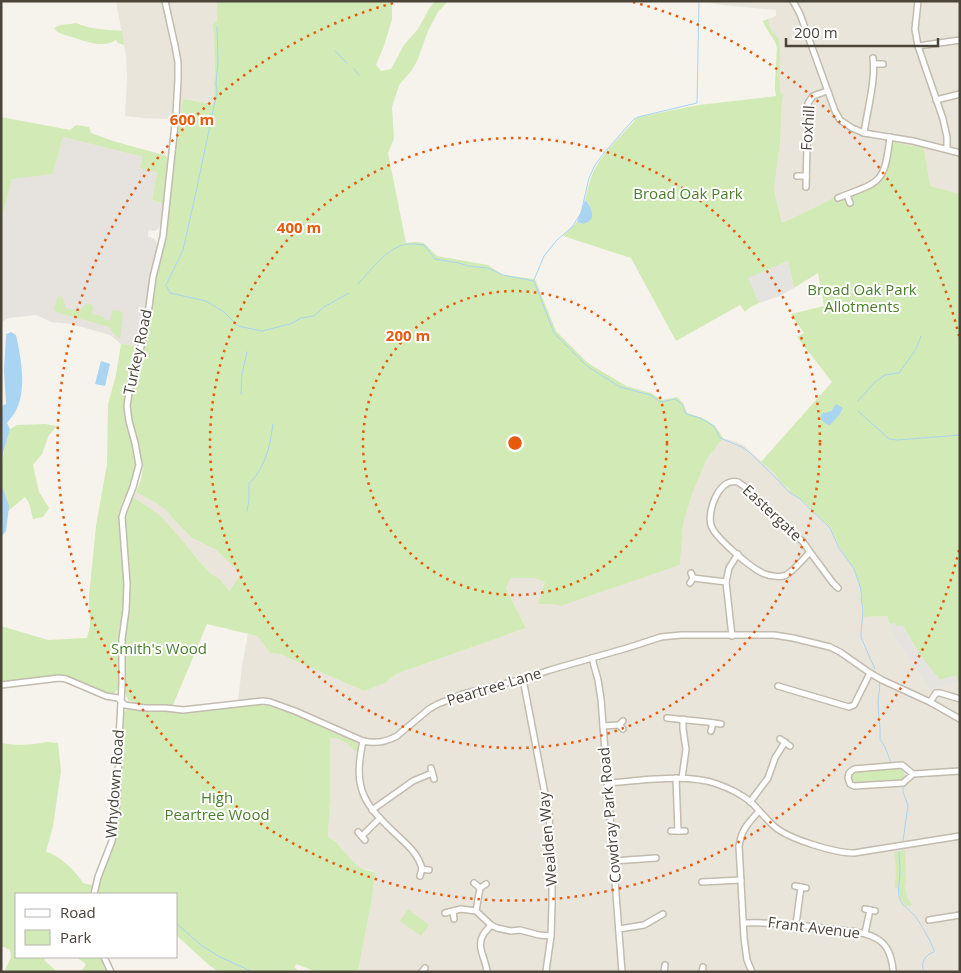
<svg xmlns="http://www.w3.org/2000/svg" width="961" height="973" viewBox="0 0 961 973" font-family="'Open Sans',sans-serif">
	<rect width="100%" height="100%" fill="#f6f3ec"/>
	<g fill="#eae5da">
		<path d="M116 1H217V22L213 24 215 63 213 104 183 99 180 118 171 119 142 118 125 116 127 79 126 56Z"/>
		<path d="M702 1H960V194L930 187 924 148 887 141 885 161 881 172 877 178 870 184 835 197 782 223 774 191 780 143 782 101 784 95 776 96 775 87 777 48 776 43 769 33 763 21 776 16V10L722 5Z"/>
		<path d="M723 438 736 442 743 445 750 451 774 473 782 484 790 489V492L795 495 803 501 831 528 840 548 847 557 856 574 863 595 862 604 864 610 863 617 887 616 896 641 922 677 930 691 936 688 960 681V972H358L372 898 375 873 370 870 361 869 357 866 336 842 328 837 330 801V722L293 706 281 703 269 698 238 701 242 666 248 634 257 636 270 653 280 654 364 691 385 683 396 674 526 628 506 588 511 578H535L545 582 554 604 561 606 680 565 683 525 692 494 707 459Z"/>
		<path d="M136 492 156 503 167 511 175 521 192 538 216 550 241 574 229 591 220 579 210 573 200 562 183 541 160 515 133 497Z"/>
	</g>
	<path fill="#e6e2dd" d="M63 137 143 157 157 172 152 200 163 203 161 224 158 229 154 231 149 230 148 233V237L153 238 156 241 158 248 138 346 121 344 110 335 71 324 51 322 36 315 9 318 1 322V221L12 178 53 174Z"/>
	<g fill="#d2eab5">
		<path d="M217 1H392V19L384 46 376 65 381 71 391 69 404 45 418 29 430 7 435 1H448L438 12 428 31 417 61 412 70 399 85 392 107 394 139 388 153 406 243 415 242 424 243 437 256 488 265 503 275 535 279 556 331 588 363 626 386 651 393 662 400 677 397 683 403 687 413C704 418 714 421 723 438L707 459 692 494 683 525 680 565 561 606 554 604H538L545 582 535 578H511L506 588 526 628 396 674 385 683 364 691 280 654 270 653 257 636 207 624 173 705C158 705 142 707 128 700 127 698 126 695 125 693 122 682 123 633 127 624 128 612 130 601 130 589 130 579 129 568 129 558 127 542 121 509 133 497L160 515 183 541 200 562 210 573 220 579 229 591 241 574 216 550 192 538 175 521 167 511 156 503 136 492 141 480 143 465 131 420 130 405 133 382 147 339 155 278 165 244 172 173 183 99 213 104 215 63 213 24 217 21Z"/>
		<path d="M769 19C767 26 773 34 779 38 782 57 777 76 781 95L784 94 782 101 780 143 774 190 782 223 811 209 835 197 838 200 843 199 846 200 848 204 852 203 851 198C856 192 865 191 872 187 889 179 889 159 892 142L924 148 930 186 960 194V681L958 682 955 676 940 680 922 658 902 625 897 627 894 623 890 625 887 616 863 617 864 610 861 598 863 595 854 569 840 548 831 528 803 501 795 495 789 492 790 489 782 484 774 473 761 462 832 382 797 337 804 333 792 316 791 314 824 306 818 273 794 288 788 261 749 278 759 303 749 308 745 312 740 305 676 341 631 258 563 236 577 222 583 224 590 205 585 200C588 189 590 177 596 167 605 149 622 136 634 121L638 117 699 105 776 96 775 87 777 48C775 37 766 31 763 21Z"/>
		<path d="M76 23C89 29 108 30 122 31L124 45 118 43 116 40C102 49 85 41 72 37 65 35 58 34 54 28 60 23 69 25 76 23Z"/>
		<path d="M1 117 70 130 76 125 89 127 91 133 113 141 167 156V165L163 203 152 200 157 172 140 168 143 157 63 137 53 174 12 179 1 221Z"/>
		<path d="M58 296 62 297 65 304V308L80 312 81 308 87 303 92 305 93 308 92 314 104 317V319L110 321 113 310 123 312 120 339 113 333 109 327 60 313 55 311 54 309Z"/>
		<path d="M121 344 138 346 130 375 125 406 128 431 132 441 136 465 134 475 130 490 123 500 118 515 124 573 125 590 123 612 119 630V688L113 694 107 695 67 676 59 675 1 682V626L48 640 87 638 90 626 89 596 96 526 107 464 108 404 116 375Z"/>
		<path d="M45 424 57 426 49 435 42 454 33 465 39 492 49 508 43 517 33 519 29 503 25 497 7 512C10 500 2 492 1 481 0 462 5 446 10 429L17 425Z"/>
		<path d="M260 705 269 706 301 716 330 731 353 741 357 744 358 749 356 752C348 744 341 737 330 738V801L328 837 336 842 357 866C363 870 369 870 375 873L372 898 358 972H317L296 964 295 967 298 972H218L209 965 176 935V894H97L106 863 113 847 116 835 122 786V731L124 712 128 709 144 711H170L177 712Z"/>
		<path d="M47 742 58 743 61 771 53 826 46 852C58 854 77 872 83 883L92 885 91 894H16V957H44L45 961 55 970 56 972H4L11 957 10 950 4 947H1V743C17 746 31 745 47 742Z"/>
		<path d="M901 767C905 770 905 777 902 781L854 784 851 782 850 774 854 770Z"/>
		<path d="M905 850 906 885H905L907 897 912 905 906 906C901 902 899 894 898 888L895 887 896 868 894 852Z"/>
		<path d="M408 909 429 925 421 936 400 921Z"/>
		<path d="M76 957H100L107 972H81L86 964Z"/>
	</g>
	<g fill="#e5e3e0">
		<path d="M788 261 794 288 780 296 759 303 748 278Z"/>
		<path d="M894 623 897 626 902 625 922 658 940 680 956 675 958 682 936 688 930 691 922 677 896 641 890 625Z"/>
	</g>
	<g fill="#a9d4f2">
		<path d="M585 200C591 206 592 210 592 218L588 222 583 224 577 222Z"/>
		<path d="M11 332 16 335C21 357 28 393 14 414 12 417 9 420 7 423L10 429 3 453 1 463V406L6 404 4 371 6 334Z"/>
		<path d="M101 361 110 364 105 386 95 384Z"/>
		<path d="M836 404 843 408 839 415 830 425 826 424 821 419V414L832 411 834 407Z"/>
		<path d="M1 483 9 506 6 531 1 537Z"/>
	</g>
	<g fill="none" stroke-linecap="round" stroke-linejoin="round">
		<g stroke="#a9d4f2" stroke-width="1">
			<path d="M217 27 218 61 216 83 217 92 196 192 183 250 166 285 170 293 206 301 224 312 238 326 262 331 290 324 301 318 314 316 324 307 349 293"/>
			<path d="M335 51 347 63"/>
			<path d="M354 69 359 75"/>
			<path d="M534 280 544 256 556 241 572 227 581 213 589 178 595 165 603 154 633 120 638 117 697 103 699 2"/>
			<path d="M358 284C369 272 384 252 400 246 407 243 416 244 424 245L435 259 459 263 468 266 488 268 503 275 534 281 554 333 587 366 620 387 650 395 661 402 675 399 682 404 686 414 700 418 714 426 720 438 742 447 750 453 775 477 789 492 800 499 830 528 839 548 854 569 860 586 862 596 861 598 863 611 861 633V637L870 658 875 669"/>
			<path d="M241 394 242 374 247 352"/>
			<path d="M858 401 875 382 885 375 899 373C904 366 909 359 914 352 917 348 919 341 921 336"/>
			<path d="M858 411 889 439 897 440 960 435"/>
			<path d="M247 511 249 499V483C252 481 254 478 257 474 268 457 270 444 273 424"/>
			<path d="M879 682C881 689 878 695 878 702 878 715 881 727 880 739L885 747 891 763"/>
			<path d="M903 841 908 805 903 792V786"/>
			<path d="M899 852C899 859 900 865 900 872 900 883 896 892 901 902 904 907 911 911 915 916 923 927 929 938 934 950V952C925 955 920 962 924 972"/>
			<path d="M176 923 201 945 220 957 253 972"/>
		</g>
		<defs>
			<g id="minor">
				<path d="M793 1 800 14 835 111 840 120 852 128 864 133 913 141 960 153"/>
				<path d="M918 1 915 29 918 46 943 119 947 137V149"/>
				<path d="M918 46 960 40"/>
				<path d="M874 64H883"/>
				<path d="M936 100 960 94"/>
				<path d="M864 133C867 112 876 79 873 58"/>
				<path d="M797 176H806"/>
				<path d="M806 187 808 103 813 96 827 91"/>
				<path d="M847 195 850 203"/>
				<path d="M838 198C881 181 884 185 890 137"/>
				<path d="M810 552 803 542 745 487C744 486 739 483 738 482 719 477 707 511 711 525 714 537 753 570 765 574 770 576 779 577 784 576 792 573 804 558 810 552L833 583 838 588"/>
				<path d="M693 578 726 582"/>
				<path d="M690 583 693 578 691 573"/>
				<path d="M732 636 726 582 729 568 738 554"/>
				<path d="M592 658 598 680 601 699 622 972"/>
				<path d="M523 679 549 815 552 875V905L551 936 546 971"/>
				<path d="M1 685 59 678 66 679 106 696 118 698 125 705 145 708H166L183 710 263 701 270 702 295 711 363 741C375 744 386 742 397 736L429 709 438 704 463 694 523 679 550 670 627 648 661 637 681 635H774L793 638 830 647 840 652 870 673 882 680 930 702 960 719"/>
				<path d="M778 686 849 707 854 705 870 673"/>
				<path d="M930 702 936 693H940L960 699"/>
				<path d="M667 718 707 722 721 724"/>
				<path d="M623 721 619 725 623 729"/>
				<path d="M603 726 619 725"/>
				<path d="M711 731 713 723"/>
				<path d="M780 739 790 746"/>
				<path d="M363 741C352 792 365 805 400 838 410 847 419 856 422 869"/>
				<path d="M431 768 434 779"/>
				<path d="M913 774 903 783 854 786 850 784 848 778 849 773 854 769 902 765 913 774 960 771"/>
				<path d="M676 778 678 831"/>
				<path d="M682 778 686 749 683 729V719"/>
				<path d="M607 783C640 781 686 773 717 784 729 788 742 795 751 802 759 810 766 819 775 827 789 839 835 853 854 853L960 836"/>
				<path d="M750 802 768 778 775 758 785 742"/>
				<path d="M372 810 413 781 432 773"/>
				<path d="M671 831H685"/>
				<path d="M358 832 365 840"/>
				<path d="M362 836 380 818"/>
				<path d="M613 861 656 858"/>
				<path d="M420 876 422 869 429 870"/>
				<path d="M702 882 741 880"/>
				<path d="M474 883 480 888 486 884"/>
				<path d="M795 886 806 888"/>
				<path d="M94 894 98 877 112 841 117 802 119 756V739L122 684V639L126 610 127 584 122 517 124 510 133 487 139 465 135 443 129 421 127 406 129 393 131 381 142 343 148 314 153 277 163 237 176 115 178 79V62L175 46 165 1"/>
				<path d="M865 909 875 911"/>
				<path d="M453 911 454 919"/>
				<path d="M476 911 480 888"/>
				<path d="M445 913 461 909 476 911 491 925 497 928 511 931 520 930 539 935 551 936"/>
				<path d="M929 920 960 915"/>
				<path d="M744 923C776 922 805 925 837 930 851 931 867 932 879 940 889 947 892 959 893 970"/>
				<path d="M796 924 801 887"/>
				<path d="M619 929 644 925 663 914"/>
				<path d="M865 933 870 910"/>
				<path d="M104 957 111 972"/>
				<path d="M422 972 425 968"/>
				<path d="M487 972C486 959 476 947 483 935 485 931 489 928 491 925"/>
				<path d="M664 972 665 965"/>
				<path d="M702 972 703 967"/>
				<path d="M752 972 747 960 744 938 739 846C742 828 748 824 759 811"/>
			</g>
		</defs>
		<use href="#minor" stroke="#c2bbae" stroke-width="8"/>
		<use href="#minor" stroke="#fff" stroke-width="5"/>
	</g>
	<g fill="none" stroke="#e8590c" stroke-width="2.5" stroke-dasharray="2.5 5">
		<circle cx="515" cy="443" r="152"/>
		<circle cx="515" cy="443" r="305"/>
		<path d="M959 550A457 457 0 1 1 397 2M633 2A457 457 0 0 1 959 336"/>
	</g>
	<g text-anchor="middle" stroke-width="4" stroke-linejoin="round" paint-order="stroke">
		<g font-size="15" fill="#4b4439" stroke="#fff">
			<text transform="translate(808 128) rotate(-86)" y="5">Foxhill</text>
			<text transform="translate(138 352) rotate(-78)" y="5">Turkey Road</text>
			<text transform="translate(772 513) rotate(43)" y="5">Eastergate</text>
			<text transform="translate(494 687) rotate(-17)" y="5">Peartree Lane</text>
			<text transform="translate(115 784) rotate(-86)" y="5">Whydown Road</text>
			<text transform="translate(610 815) rotate(-95)" y="5">Cowdray Park Road</text>
			<text transform="translate(548 839) rotate(-95)" y="5">Wealden Way</text>
			<text transform="translate(814 928) rotate(7)" y="5">Frant Avenue</text>
		</g>
		<g font-size="15" fill="#4a7f2a" stroke="#fff">
			<text x="688" y="199">Broad Oak Park</text>
			<text x="862" y="295">Broad Oak Park<tspan x="862" dy="17">Allotments</tspan></text>
			<text x="159" y="654">Smith's Wood</text>
			<text x="217" y="803">High<tspan x="217" dy="17">Peartree Wood</tspan></text>
		</g>
	</g>
	<circle cx="515" cy="443" r="8" fill="#e8590c" stroke="#fff" stroke-width="2.5"/>
	<g font-size="15" text-anchor="middle" font-weight="bold" fill="#e8590c" stroke="#fff" stroke-width="4" stroke-linejoin="round" paint-order="stroke">
		<text x="192" y="125">600 m</text>
		<text x="299" y="233">400 m</text>
		<text x="408" y="341">200 m</text>
	</g>
	<rect width="961" height="973" fill="none" stroke="#4b4439" stroke-width="5"/>
	<rect x="15" y="893" width="162" height="65" fill="#ffffff" stroke="#b7b4b0"/>
	<rect x="25" y="909" width="25" height="8" fill="#ffffff" stroke="#b7b4b0"/>
	<text x="60" y="918" font-size="15" fill="#4b4439">Road</text>
	<rect x="25" y="930" width="25" height="15" fill="#d2eab5" stroke="#b7b4b0"/>
	<text x="60" y="943" font-size="15" fill="#4b4439">Park</text>
	<path d="M786 38v8h152v-8" fill="none" stroke="#4b4439" stroke-width="2.5"/>
	<text x="794" y="38" font-size="15" fill="#4b4439" stroke="#ffffff" stroke-width="4" paint-order="stroke">200 m</text>
</svg>
